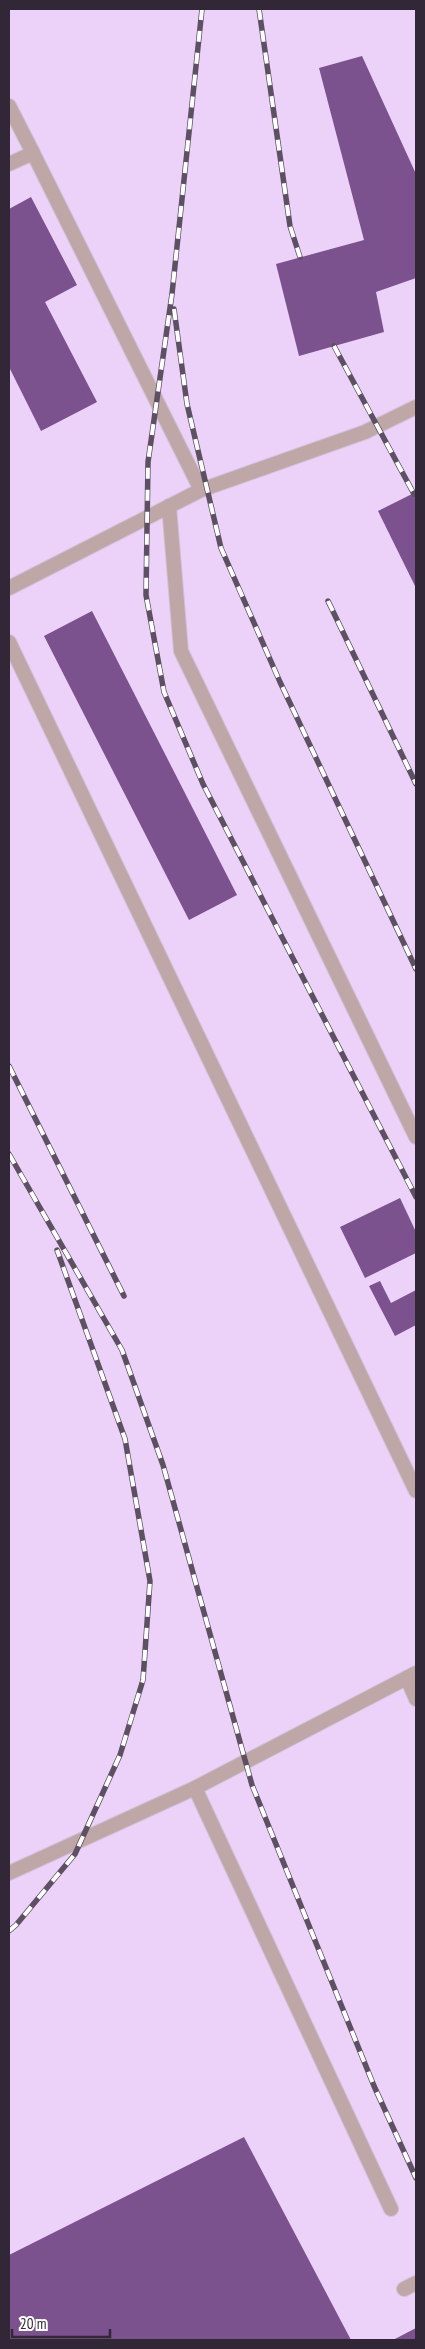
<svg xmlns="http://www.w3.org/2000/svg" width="425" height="2349" viewBox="0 0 425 2349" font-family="'PT Sans Narrow',sans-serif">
	<rect width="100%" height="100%" fill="#f4e2fc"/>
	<rect fill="#ecd2f9" x="9" y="9" width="407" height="2331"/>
	<g fill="#7b518e">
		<path d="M362 56 416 174V278L376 292 384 332 299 356 276 264 364 240 319 68Z"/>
		<path d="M31 197 77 285 45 302 97 402 41 431 9 367V209Z"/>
		<path d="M416 492V588L378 511Z"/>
		<path d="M92 611 237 895 189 920 44 636Z"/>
		<path d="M400 1198 416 1232V1253L365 1278 340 1227Z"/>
		<path d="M380 1281 391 1303 416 1290V1325L395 1336 369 1286Z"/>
		<path d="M244 2137 351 2340H9V2255Z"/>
		<path d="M416 2328V2340H393Z"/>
	</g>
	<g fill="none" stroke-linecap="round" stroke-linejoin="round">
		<defs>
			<g id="service">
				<path d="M9 106 33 153 9 164"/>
				<path d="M201 490 365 432 416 407"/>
				<path d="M169 506 181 651 416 1137"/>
				<path d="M9 588 201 490 33 153"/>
				<path d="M9 642 416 1491"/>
				<path d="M407 1678 416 1699"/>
				<path d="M195 1788 416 1673"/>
				<path d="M9 1873 195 1788 391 2209"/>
				<path d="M404 2289 416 2283"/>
			</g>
		</defs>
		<use href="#service" stroke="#d1c0d9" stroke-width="16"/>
		<use href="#service" stroke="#bfa6a7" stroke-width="14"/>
		<defs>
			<g id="rail">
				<path d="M202 9 172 294 148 462 146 595 164 692 203 784 416 1197"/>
				<path d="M259 9 290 226 300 257"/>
				<path d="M174 309 187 404 221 548 280 682 416 969"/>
				<path d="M334 346 414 494"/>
				<path d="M328 601 416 784"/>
				<path d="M9 1066 124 1296"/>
				<path d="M9 1154 122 1350 163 1465 252 1785 374 2086 416 2178"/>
				<path d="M9 1931 16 1925 75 1854 120 1755 143 1680 150 1581 125 1439 57 1250"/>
			</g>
		</defs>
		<use href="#rail" stroke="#5c5062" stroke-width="5.5"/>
		<use href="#rail" stroke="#fff" stroke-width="4" stroke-dasharray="11" stroke-linecap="butt"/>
	</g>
	<rect width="425" height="2349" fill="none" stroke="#322737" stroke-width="20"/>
	<path d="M12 2329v8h98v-8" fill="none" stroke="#322737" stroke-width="2.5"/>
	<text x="20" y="2329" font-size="15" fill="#322737" stroke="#ffffff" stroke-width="4" paint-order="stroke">20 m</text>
</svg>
